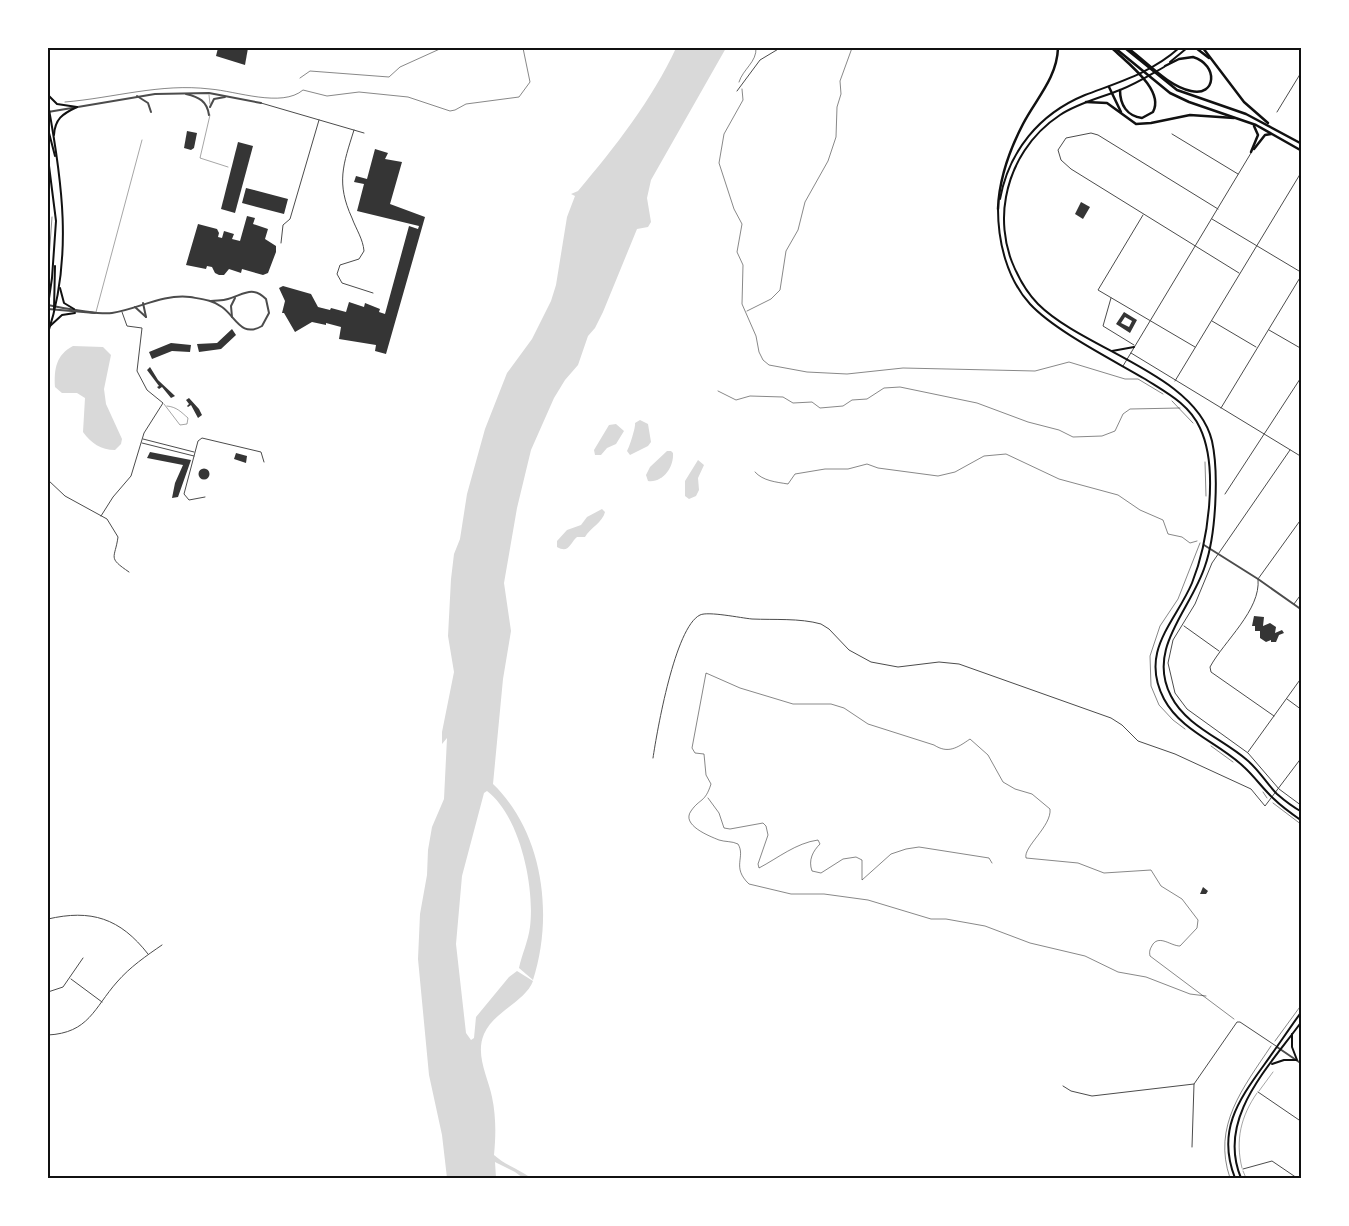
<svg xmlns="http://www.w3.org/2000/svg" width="1349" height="1226" viewBox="0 0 1349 1226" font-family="'Roboto Serif',serif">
	<rect width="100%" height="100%" fill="#fff"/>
	<g fill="#d9d9d9">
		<path d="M676 48H726L651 180 647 198 651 222 648 227 637 229 603 312 595 328 588 336 578 365 565 380 554 398 531 450 517 508 504 583 511 631 503 679 493 784C543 832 554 915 533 980L519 968C522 954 528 942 530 927 535 887 520 816 487 791L484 793 462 876 456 944 466 1033 471 1040 474 1038 476 1017 509 977 517 971 533 981C525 1002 494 1011 484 1034 475 1055 488 1077 492 1097 496 1116 496 1135 494 1155 505 1165 519 1169 531 1178H523L515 1172 495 1162 496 1178H447L442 1135 429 1075 418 959 420 914 427 875 428 850 432 827 444 799 447 738 442 744V732L454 672 448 636 451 579 454 554 460 539 467 494 485 429 507 373 532 339 551 301 556 285 567 217 575 196 571 194 578 191C615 147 652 100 676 48Z"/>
		<path d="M73 346 103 347 111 355 104 389 106 404 122 439 121 444 115 450C101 450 91 443 83 432L85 398 77 393H62L55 387C54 369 56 355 73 346Z"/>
		<path d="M640 420 648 424 651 442 648 446 630 455 627 451C629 448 636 427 635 423Z"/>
		<path d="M616 424 624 431 616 444 607 448 601 455H595L594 450 609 425Z"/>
		<path d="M667 451H671L673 453C674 467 663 483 648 481L646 475 650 467Z"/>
		<path d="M698 460 704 465 698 478 699 490 696 496 689 499 685 496V481Z"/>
		<path d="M602 509 605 512C603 522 590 528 585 537H577C570 543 569 554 557 547V541L567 530 581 525 587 517Z"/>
	</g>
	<g fill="#353535" fill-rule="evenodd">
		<path d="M218 48H248L245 65 216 56Z"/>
		<path d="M187 131 197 133 194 148 191 150 184 148Z"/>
		<path d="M238 142 253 146 235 213 221 209Z"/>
		<path d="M375 149 388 153 385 159 402 162 390 204 425 217 386 354 375 351 376 345 339 339 341 327 326 323V325L312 322 295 332 284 313H282L285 301 279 288 283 286 311 294 318 307 330 310 331 308 346 312 349 302 364 307 365 303 380 309 379 312 385 314 409 226 418 229 419 226 357 211 364 184 354 182 356 176 367 179Z"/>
		<path d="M246 188 288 199 284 214 242 203Z"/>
		<path d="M1081 202 1090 207 1083 219 1075 214Z"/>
		<path d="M247 216 255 218 253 224 268 229 265 239 276 246V252L268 273 263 275 242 269 241 273 229 269 224 275H219L215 273 212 267 207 266 206 269 186 265 198 224 217 229 219 233 218 237 222 238 224 231 234 234 232 239 240 241Z"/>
		<path d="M1124 312 1137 320 1130 333 1116 324ZM1125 317 1132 321 1129 327 1121 323Z"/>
		<path d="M232 329 236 335 221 349 199 352 197 344 217 343Z"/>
		<path d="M171 343 191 345 190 352 172 351 152 359 149 352Z"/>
		<path d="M150 367 158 380 175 396 171 398 162 387 159 389 157 387 159 386 147 370Z"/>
		<path d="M189 398 199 409 202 415 198 418 191 405 188 407 187 406 189 404 186 400Z"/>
		<path d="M150 452 191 460 178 497 172 498 175 483 183 465 147 458Z"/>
		<path d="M236 453 247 456 246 463 234 459Z"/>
		<circle cx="204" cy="474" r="5.5"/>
		<path d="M1254 616 1264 617 1263 626 1270 623 1276 627 1275 633 1282 630 1284 633 1279 635 1276 642H1271V640L1266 642 1260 638V631H1255V626H1252Z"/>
		<path d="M1203 887 1208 891 1206 894H1200Z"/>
	</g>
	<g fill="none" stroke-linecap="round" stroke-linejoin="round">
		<g stroke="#111" stroke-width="0.5">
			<path d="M300 78 310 71 389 77 400 67 442 48"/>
			<path d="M739 82C743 69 757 62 756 48"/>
			<path d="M742 89 743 100 724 134 719 163 734 209 742 224 737 252 743 265 742 304 756 336 759 352 763 360 769 365 807 372 847 374 903 368 1035 371 1069 362 1125 379H1138L1163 394"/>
			<path d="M65 102C114 98 160 83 210 89 236 91 282 108 303 90L327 96 359 92 408 97 450 111 455 110 466 104 519 97 530 82 523 48"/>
			<path d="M48 273 52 217"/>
			<path d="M747 311 771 299 780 290 786 251 798 230 805 202 828 161 836 137 837 107 841 94 840 81 852 48"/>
			<path d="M718 391 736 400 750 396 783 397 793 403 812 402 820 408 843 406 852 400 867 399 884 388 900 387 977 403 1028 422 1059 430 1073 437 1102 436 1115 431 1123 414 1130 409 1180 408"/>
			<path d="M1172 401 1193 423"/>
			<path d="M1205 462 1206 496"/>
			<path d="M755 472C763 481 776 482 788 484L795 474 825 469H848L867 464 878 468 938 476 955 472 984 456 1006 454 1059 479 1118 495 1140 510 1163 520 1168 534 1182 537 1190 543 1197 541"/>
			<path d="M1185 729 1173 720 1159 705 1151 686 1150 656 1160 626 1178 599 1200 543"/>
			<path d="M1211 746 1233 762"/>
			<path d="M1263 792 1267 798"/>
			<path d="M708 798 719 813 724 828 730 829 763 823 766 826 768 835 758 864 759 868C778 858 796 843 818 840L820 844C813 851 808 860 812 871L821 873 843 859 856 857 862 860V880L891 854 906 849 919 847 989 858 992 863"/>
			<path d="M1273 803 1302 825"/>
			<path d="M1206 996 1190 994 1146 977 1118 972 1085 956 1030 943 985 926 946 919H931L868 900 824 894H791L749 884C731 867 746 857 738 844 732 841 725 842 719 840 709 836 681 825 691 811 700 798 705 803 711 784L706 775 704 754 695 753 692 748 706 673 740 688 793 704H831L844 708 868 724 934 745C948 754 957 748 970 739L988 755 1003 782 1015 789 1032 794 1050 809C1052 826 1023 847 1026 858L1078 863 1104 873 1151 870 1161 886 1182 899 1198 920 1197 928 1180 946C1171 946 1160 935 1153 944 1150 949 1149 951 1150 956L1234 1019"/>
			<path d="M1275 1041 1302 1004"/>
			<path d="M1230 1178C1212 1126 1243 1088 1271 1046"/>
		</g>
		<g stroke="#4c4c4c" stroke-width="0.5">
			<path d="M209 95 210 104"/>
			<path d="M210 115 200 158 228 167"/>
			<path d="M96 312 142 140"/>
			<path d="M164 404 180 425 187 424 188 418C181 412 177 407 167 406"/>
			<path d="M1259 1091 1273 1072"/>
			<path d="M1242 1168C1235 1140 1241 1116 1257 1093"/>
			<path d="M1243 1171 1246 1178"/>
		</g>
		<g stroke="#4c4c4c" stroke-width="1">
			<path d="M737 91 760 60 780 48"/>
			<path d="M261 103 364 133"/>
			<path d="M1277 112 1302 71"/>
			<path d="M354 130C343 165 336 183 352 218 356 229 363 239 364 251L359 259 340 265 337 274 342 283 373 293"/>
			<path d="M1172 134 1238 174"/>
			<path d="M1218 209 1098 135 1091 133 1066 138 1058 150 1061 160 1071 169 1239 273"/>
			<path d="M1143 215 1098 290 1195 347"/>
			<path d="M1212 219 1299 271"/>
			<path d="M281 243 283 225 290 219 319 120"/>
			<path d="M1302 270 1299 273 1302 276"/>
			<path d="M1111 298 1103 326 1134 345"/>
			<path d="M1212 321 1256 347"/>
			<path d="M1269 330 1302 349"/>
			<path d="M1131 353 1302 457"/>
			<path d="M1123 366 1251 153"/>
			<path d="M1175 381 1302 171"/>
			<path d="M1221 408 1301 276"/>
			<path d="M143 439 194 452"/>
			<path d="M142 443 194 456"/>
			<path d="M1290 450 1212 563 1195 604 1173 640 1168 663 1175 693 1187 709 1248 753 1279 789 1302 806"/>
			<path d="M48 480 65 496 107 519 118 537C115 559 107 557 129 572"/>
			<path d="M1225 494 1302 376"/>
			<path d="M205 497 189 500 184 494 198 441 202 438 261 452 264 462"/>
			<path d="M101 516 113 497 131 476 144 433 163 403 147 390 137 371 142 328 127 326 122 312"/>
			<path d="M1294 604 1302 593"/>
			<path d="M1184 626 1219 651"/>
			<path d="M1287 699 1302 710"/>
			<path d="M1274 716 1211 672 1210 667C1224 641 1261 610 1258 579L1302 518"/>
			<path d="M1248 752 1302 677"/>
			<path d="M653 758C657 731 675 627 700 615 708 611 741 618 752 619 774 620 800 618 821 624L829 629 849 650 871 662 898 667 939 662 959 664 1111 718 1122 725 1138 741 1175 754 1251 789 1265 806 1302 757"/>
			<path d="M48 919C91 909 120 918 148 954"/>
			<path d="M71 979 102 1002"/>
			<path d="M48 992 63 987 83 958"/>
			<path d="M48 1035C89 1033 94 1008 117 982 130 967 146 956 162 945"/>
			<path d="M1063 1086 1071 1091 1092 1096 1194 1084"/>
			<path d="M1258 1092 1302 1122"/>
			<path d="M1192 1147 1194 1084 1237 1022H1240L1276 1046"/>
			<path d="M1243 1169 1272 1161 1297 1178"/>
		</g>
		<g stroke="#4c4c4c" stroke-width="2">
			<path d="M186 94C199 97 207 101 209 115"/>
			<path d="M137 96 148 103 151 112"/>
			<path d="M210 107 214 99 225 97"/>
			<path d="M48 112 155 94 209 93 261 103"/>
			<path d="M143 303 146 317"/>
			<path d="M48 305C64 308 97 315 112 313 139 309 161 294 190 297 201 299 213 300 222 307 236 317 241 338 262 326L269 313 266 299C252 285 243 295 228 299 222 301 217 300 211 301"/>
			<path d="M135 307 146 317"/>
			<path d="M48 309 95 313"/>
			<path d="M232 317 231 306 235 298"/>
			<path d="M1204 545 1258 579 1302 610"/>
			<path d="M1277 1047 1302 1064"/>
		</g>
		<g stroke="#111" stroke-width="2">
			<path d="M48 95 57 104 77 107"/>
			<path d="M48 104C62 180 73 257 48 333"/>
			<path d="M48 129 55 156"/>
			<path d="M54 135C55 119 62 114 77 107"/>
			<path d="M48 158 56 221 52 278 48 305"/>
			<path d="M60 288 64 303 74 309"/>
			<path d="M54 309 55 266"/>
			<path d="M50 326 62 315 75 313"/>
		</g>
		<g stroke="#111" stroke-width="2">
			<path d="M1170 62 1187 48"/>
			<path d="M1164 67C1150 75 1136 84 1120 90 1100 98 1078 103 1060 115 1031 134 1012 164 1006 197 1002 218 1004 242 1012 262 1018 277 1026 292 1038 304 1084 350 1196 374 1212 441 1219 473 1216 535 1205 566 1191 610 1146 648 1171 696 1186 726 1223 739 1247 760 1259 770 1267 784 1277 794 1285 801 1293 807 1302 812"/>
			<path d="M1000 199C1009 151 1039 114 1085 95 1119 82 1151 73 1179 48"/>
			<path d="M998 209C998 242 1007 279 1030 304 1055 331 1113 360 1145 379 1167 393 1189 404 1200 428 1219 468 1208 543 1192 583 1175 623 1139 651 1164 699 1181 731 1219 743 1244 767 1255 777 1263 789 1274 799 1282 807 1292 814 1302 821"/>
			<path d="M1112 351 1134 347"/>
			<path d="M1272 1064 1284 1060H1297L1292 1047V1034"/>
			<path d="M1235 1178C1217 1132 1237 1102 1264 1065 1277 1047 1289 1029 1302 1011"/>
			<path d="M1241 1178C1216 1118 1269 1067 1302 1021"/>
		</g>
		<g stroke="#111" stroke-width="2.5">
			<path d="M1112 48C1126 62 1165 90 1153 112L1142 118C1127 116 1120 105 1120 90"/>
			<path d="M1115 48 1170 93 1189 102 1256 125 1302 151"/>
			<path d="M1125 48 1177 90 1246 114 1302 144"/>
			<path d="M1196 48 1209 58"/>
			<path d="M1203 48 1244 102 1268 123"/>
			<path d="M1129 49C1148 63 1168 86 1191 91 1216 97 1219 65 1193 57L1179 59 1165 66"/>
			<path d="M1109 87 1121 112"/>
			<path d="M1086 102 1107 103 1136 124 1151 123 1190 115 1234 118"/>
			<path d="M1254 149 1265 135 1271 134"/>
			<path d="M1251 152 1258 135 1254 126"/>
			<path d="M998 209C999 180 1009 151 1023 124 1036 99 1057 78 1058 48"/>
		</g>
	</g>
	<rect width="1349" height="1226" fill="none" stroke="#ffffff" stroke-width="98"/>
	<rect x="49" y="49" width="1251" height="1128" fill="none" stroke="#111" stroke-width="2"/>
</svg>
